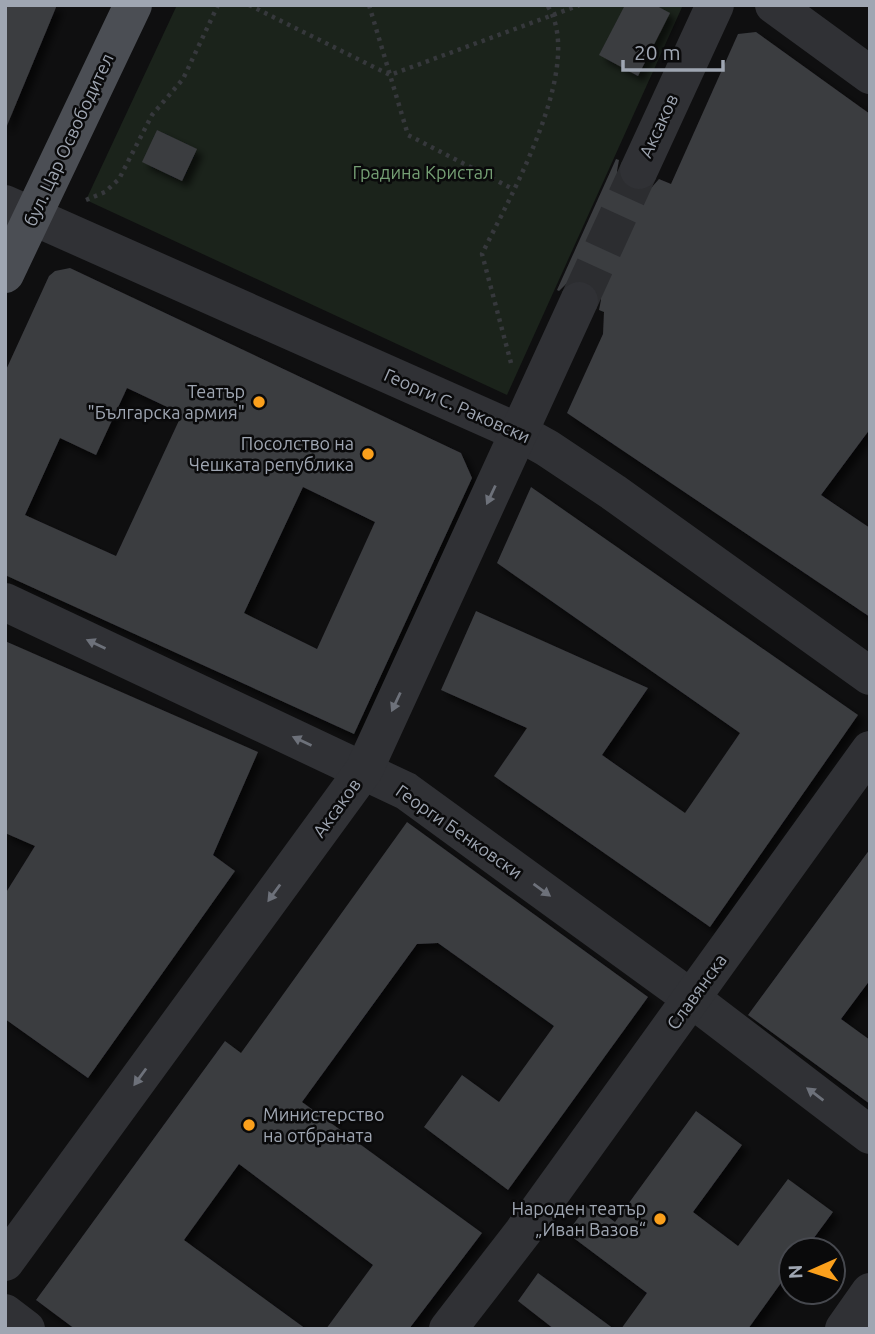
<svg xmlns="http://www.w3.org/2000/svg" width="875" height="1334" viewBox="0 0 875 1334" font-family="Ubuntu,sans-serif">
	<defs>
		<filter id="shadow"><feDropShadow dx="6" dy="6" stdDeviation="3.5" flood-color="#0009"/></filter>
	</defs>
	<rect width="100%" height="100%" fill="#0f0f10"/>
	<path fill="#1b231b" d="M177 5H683L507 395 86 200Z"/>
	<g fill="#3b3c40" fill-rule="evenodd" filter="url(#shadow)">
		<path d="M5 5H57L6 128 5 127Z"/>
		<path d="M625 5H655L670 13 638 76 599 55Z"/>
		<path d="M756 32 870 114V429L821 495 870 528V617L567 413 603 334 604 312 599 310 601 300 597 289 587 281 576 279 566 284 559 291 557 290 616 159 619 160 617 171 621 182 629 190 642 192 652 187 659 179 671 184 738 34Z"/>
		<path d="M157 130 197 149 182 181 142 162Z"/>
		<path d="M70 268 461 453 472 478 354 734 5 575V372L49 276 55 271ZM127 388 182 414 116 556 25 515 60 438 96 455ZM303 487 375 522 317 649 244 613Z"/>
		<path d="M531 487 858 715 710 927 494 776 527 728 441 690 476 611 648 688 602 755 685 813 740 733 497 563Z"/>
		<path d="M5 641 258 752 213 855 235 871 88 1078 5 1019V894L35 846 5 833Z"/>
		<path d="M407 822 648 997 508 1190 424 1127 462 1075 499 1102 554 1026 438 943 417 944 302 1102 482 1233 409 1329H326L373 1265 239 1164 184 1240 306 1329H75L36 1300 225 1041 241 1053Z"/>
		<path d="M870 849V980L841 1019 870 1040V1104L748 1015Z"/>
		<path d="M696 1111 742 1145 693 1212 738 1246 788 1179 833 1212 805 1250H791V1269L748 1329H621L647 1293 567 1233 589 1203 615 1222Z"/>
		<path d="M538 1273 614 1329H554L518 1301Z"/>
	</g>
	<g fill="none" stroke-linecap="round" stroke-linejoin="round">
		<path stroke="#2c2d30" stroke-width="38" stroke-dasharray="38 19" stroke-linecap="butt" d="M579 301 639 170"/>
		<g stroke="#36383c" stroke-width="4.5" stroke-dasharray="3.5 5" stroke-linecap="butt">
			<path d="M249 5 390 75 580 5"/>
			<path d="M369 5 408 135 513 189"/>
			<path d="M86 200 105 192 119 179 152 115 183 79 218 5"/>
			<path d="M511 363 482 254C509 198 587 65 547 5"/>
		</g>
		<g stroke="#303135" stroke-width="38">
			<path d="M774 5 870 75"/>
			<path d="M639 170 715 5"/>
			<path d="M5 204 520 433 547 448 613 492 870 676"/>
			<path d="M5 602 406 791 692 999 870 1135"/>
			<path d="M5 1262 364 770 579 301"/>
			<path d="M5 1313 26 1329"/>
			<path d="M448 1329 523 1232 870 750"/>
			<path d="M844 1329 870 1292"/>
		</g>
		<path stroke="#4b4e54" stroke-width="38" d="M5 274 133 5"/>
	</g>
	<defs><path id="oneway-solid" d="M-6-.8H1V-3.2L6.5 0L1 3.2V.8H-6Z" transform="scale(1.75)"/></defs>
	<g fill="#6d717a">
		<use href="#oneway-solid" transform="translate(491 495) rotate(115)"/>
		<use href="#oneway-solid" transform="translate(96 644) rotate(-155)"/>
		<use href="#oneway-solid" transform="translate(396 702) rotate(115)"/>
		<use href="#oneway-solid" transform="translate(302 741) rotate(-155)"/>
		<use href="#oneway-solid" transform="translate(542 890) rotate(36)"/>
		<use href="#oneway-solid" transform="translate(274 893) rotate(126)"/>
		<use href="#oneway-solid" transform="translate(140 1077) rotate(126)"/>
		<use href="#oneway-solid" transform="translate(815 1094) rotate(-143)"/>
	</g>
	<g fill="#fba01c" stroke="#0a0a0b" stroke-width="2.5">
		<circle cx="259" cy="402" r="7"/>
		<circle cx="368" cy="454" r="7"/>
		<circle cx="249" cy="1125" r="7"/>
		<circle cx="660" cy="1219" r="7"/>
	</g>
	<g text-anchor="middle" stroke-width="5" stroke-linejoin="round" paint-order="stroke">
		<g font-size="18" fill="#9fa6b2" stroke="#0a0a0b">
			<text transform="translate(659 126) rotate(-65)" y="6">Аксаков</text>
			<text transform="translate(69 140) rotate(-65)" y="6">бул. Цар Освободител</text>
			<text transform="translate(457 406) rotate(24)" y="6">Георги С. Раковски</text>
			<text transform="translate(337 808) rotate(-54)" y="6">Аксаков</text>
			<text transform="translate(459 832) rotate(35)" y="6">Георги Бенковски</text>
			<text transform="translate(697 992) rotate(-54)" y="6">Славянска</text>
		</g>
		<g font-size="18" fill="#759f74" stroke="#0a0a0b">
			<text x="423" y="179">Градина Кристал</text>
		</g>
		<g font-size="18" fill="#9fa6b2" stroke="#0a0a0b" text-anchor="end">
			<text x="245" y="398">Театър<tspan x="245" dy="21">"Българска армия"</tspan></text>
			<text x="354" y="450">Посолство на<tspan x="354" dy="21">Чешката република</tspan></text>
			<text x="263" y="1121" text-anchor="start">Министерство<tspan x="263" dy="21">на отбраната</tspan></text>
			<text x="646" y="1215">Народен театър<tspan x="646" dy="21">„Иван Вазов“</tspan></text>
		</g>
	</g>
	<rect width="875" height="1334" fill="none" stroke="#9fa6b2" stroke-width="14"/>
	<g transform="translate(812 1271) rotate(267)"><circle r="33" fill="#0a0a0b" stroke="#46484e" stroke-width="2"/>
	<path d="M0-5L12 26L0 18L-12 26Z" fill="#fba01c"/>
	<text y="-10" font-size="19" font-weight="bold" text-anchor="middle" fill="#9fa6b2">N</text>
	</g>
	<path d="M623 60v10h100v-10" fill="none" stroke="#9fa6b2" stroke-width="3.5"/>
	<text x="634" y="60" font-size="21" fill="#9fa6b2" stroke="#0a0a0b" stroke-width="5" paint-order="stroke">20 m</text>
</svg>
